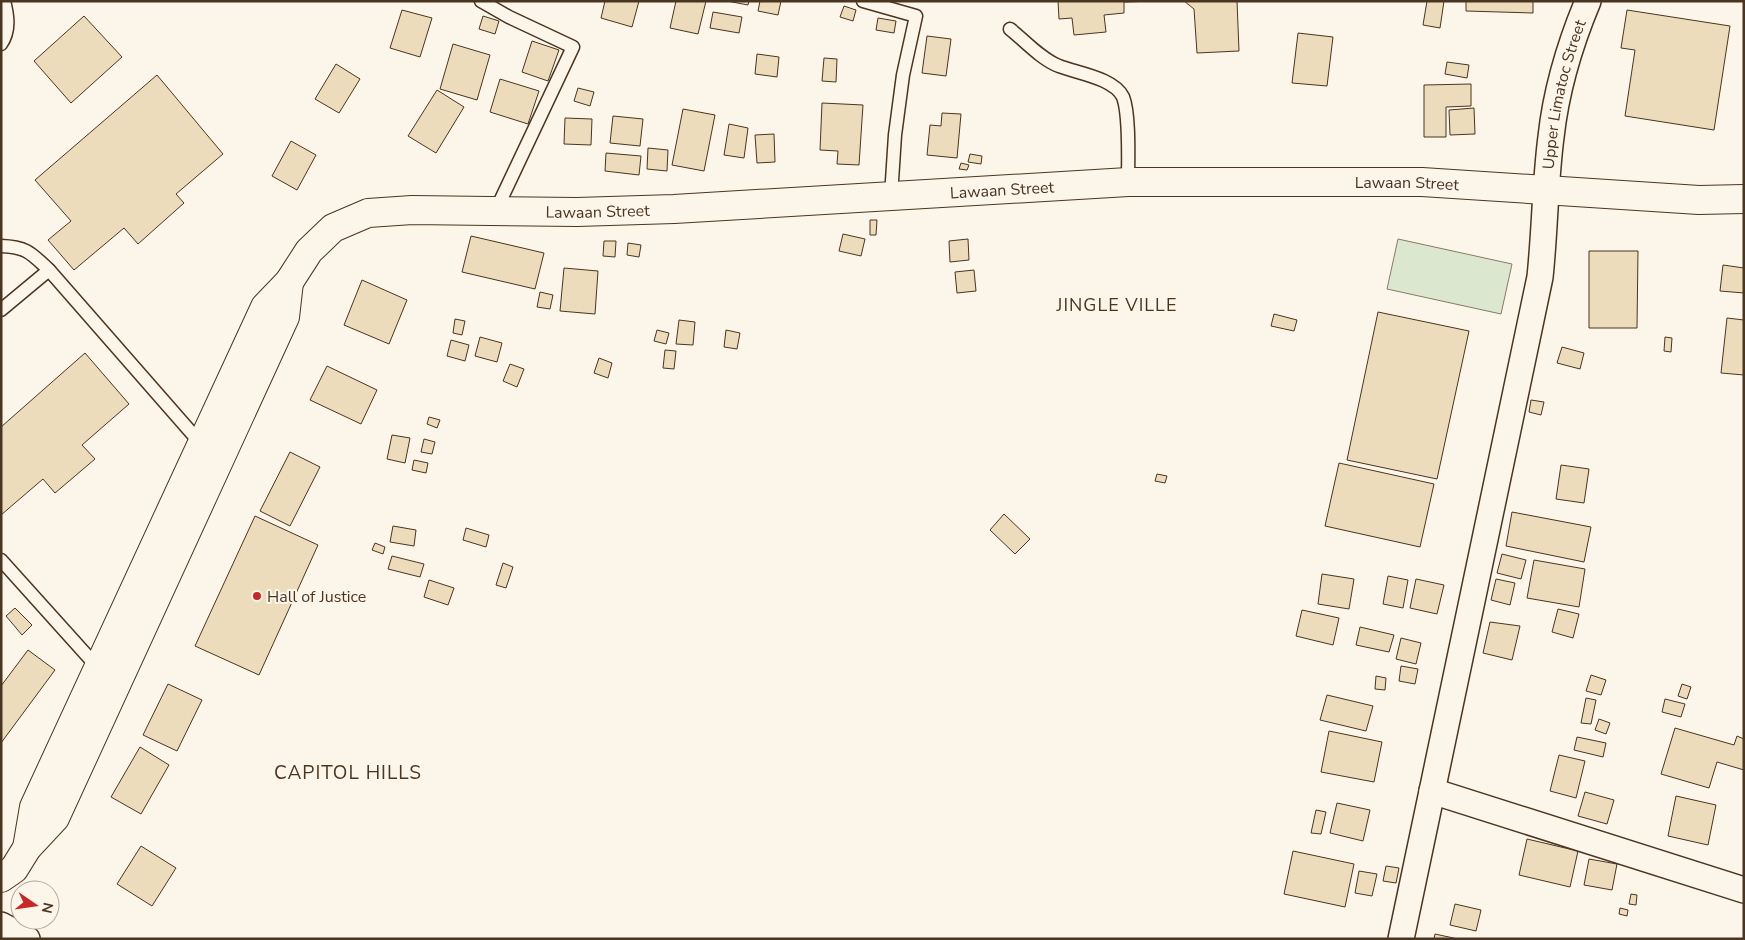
<svg xmlns="http://www.w3.org/2000/svg" width="1745" height="940" viewBox="0 0 1745 940" font-family="'Nunito Sans',sans-serif">
	<rect width="100%" height="100%" fill="#fbf6e9"/>
	<path fill="#dce7d0" stroke="#887966" d="M1398 239 1512 264 1501 314 1387 289Z"/>
	<g fill="#ecdcbc" stroke="#4a3520">
		<path d="M605 1H639L632 27 601 18Z"/>
		<path d="M676 1H706L698 34 670 28Z"/>
		<path d="M727 1H749L748 5Z"/>
		<path d="M760 1H781L778 15 758 11Z"/>
		<path d="M1058 1H1155L1124 2V13L1104 15 1106 32 1074 35 1072 18 1059 19Z"/>
		<path d="M1184 1H1237L1239 51 1197 53 1194 9Z"/>
		<path d="M1427 1H1444L1440 28 1423 25Z"/>
		<path d="M1466 1H1533V13L1466 11Z"/>
		<path d="M844 6 856 10 853 21 840 17Z"/>
		<path d="M402 10 432 18 420 57 390 48Z"/>
		<path d="M1627 10 1730 26 1714 130 1625 116 1635 50 1621 48Z"/>
		<path d="M713 12 742 17 739 33 710 28Z"/>
		<path d="M84 16 122 57 71 103 34 61Z"/>
		<path d="M483 16 499 21 495 34 479 29Z"/>
		<path d="M878 18 896 21 894 33 876 30Z"/>
		<path d="M1298 33 1333 37 1327 86 1292 83Z"/>
		<path d="M927 36 951 39 946 76 922 73Z"/>
		<path d="M532 41 559 50 548 81 522 72Z"/>
		<path d="M453 44 490 55 477 100 440 89Z"/>
		<path d="M757 54 779 57 777 77 755 74Z"/>
		<path d="M824 58 837 59 836 82 822 81Z"/>
		<path d="M1447 62 1469 65 1467 78 1445 74Z"/>
		<path d="M336 64 360 79 339 113 315 99Z"/>
		<path d="M157 75 223 154 176 194 184 203 138 244 124 228 74 270 48 240 71 221 35 180Z"/>
		<path d="M500 79 539 91 528 124 490 112Z"/>
		<path d="M1471 84V106L1446 107V137H1424V85Z"/>
		<path d="M578 88 594 92 590 106 574 101Z"/>
		<path d="M437 90 464 107 436 153 408 136Z"/>
		<path d="M822 103 863 105 859 165 837 164 838 151 820 150Z"/>
		<path d="M1474 108 1475 134 1450 135 1449 110Z"/>
		<path d="M683 109 715 115 704 171 672 165Z"/>
		<path d="M942 113 961 114 957 158 927 155 930 125 941 126Z"/>
		<path d="M613 116 643 119 640 146 610 143Z"/>
		<path d="M565 118 592 119 591 145 564 144Z"/>
		<path d="M729 124 748 128 744 158 724 155Z"/>
		<path d="M774 134 775 162 757 163 755 135Z"/>
		<path d="M291 141 316 155 297 190 272 176Z"/>
		<path d="M648 148 668 150 667 171 647 169Z"/>
		<path d="M606 153 641 156 639 175 605 171Z"/>
		<path d="M970 154 982 156 981 164 968 162Z"/>
		<path d="M961 163 969 165 967 170 959 169Z"/>
		<path d="M870 220H877L876 235H870Z"/>
		<path d="M843 234 865 239 861 256 839 251Z"/>
		<path d="M471 236 544 253 535 289 462 272Z"/>
		<path d="M968 239 969 260 950 262 949 241Z"/>
		<path d="M604 241H616L615 257 603 256Z"/>
		<path d="M628 243 641 245 639 257 627 255Z"/>
		<path d="M1589 251H1638L1637 328H1589Z"/>
		<path d="M1723 265 1744 268V293L1720 291Z"/>
		<path d="M564 268 598 271 595 314 560 311Z"/>
		<path d="M974 270 976 291 957 293 955 272Z"/>
		<path d="M362 280 407 300 389 344 344 325Z"/>
		<path d="M540 292 553 295 550 309 537 307Z"/>
		<path d="M1378 312 1469 331 1437 479 1347 460Z"/>
		<path d="M1274 314 1297 320 1294 331 1271 326Z"/>
		<path d="M1727 318 1744 320V375L1721 373Z"/>
		<path d="M455 319 465 321 462 335 453 333Z"/>
		<path d="M679 320 695 322 693 345 676 344Z"/>
		<path d="M657 330 669 333 666 344 654 341Z"/>
		<path d="M726 330 740 333 737 349 724 347Z"/>
		<path d="M480 337 502 343 497 362 475 356Z"/>
		<path d="M1665 337 1672 338 1671 352 1664 351Z"/>
		<path d="M451 340 469 345 465 361 447 356Z"/>
		<path d="M1562 347 1584 353 1580 369 1557 363Z"/>
		<path d="M665 350 676 351 674 369 663 368Z"/>
		<path d="M85 353 129 404 82 445 95 459 55 493 43 479 1 515V427Z"/>
		<path d="M599 358 612 363 608 378 594 373Z"/>
		<path d="M510 364 524 369 517 387 503 381Z"/>
		<path d="M327 366 377 390 361 424 310 400Z"/>
		<path d="M1531 400 1544 402 1541 415 1529 412Z"/>
		<path d="M429 417 440 420 437 428 427 424Z"/>
		<path d="M392 435 410 438 405 463 387 459Z"/>
		<path d="M424 439 435 442 432 454 421 452Z"/>
		<path d="M290 452 320 467 290 526 260 511Z"/>
		<path d="M414 460 428 463 426 473 412 470Z"/>
		<path d="M1339 463 1434 484 1420 547 1325 526Z"/>
		<path d="M1561 465 1589 469 1584 503 1556 499Z"/>
		<path d="M1157 474 1167 476 1165 483 1155 481Z"/>
		<path d="M1512 512 1591 527 1584 562 1506 546Z"/>
		<path d="M1004 514 1030 539 1015 554 990 530Z"/>
		<path d="M255 516 318 545 259 675 195 646Z"/>
		<path d="M393 526 416 530 414 546 390 542Z"/>
		<path d="M466 528 489 535 486 547 463 540Z"/>
		<path d="M375 543 385 547 383 554 372 550Z"/>
		<path d="M1502 554 1526 560 1521 579 1497 573Z"/>
		<path d="M392 556 424 564 420 577 388 569Z"/>
		<path d="M1534 560 1585 569 1579 607 1527 598Z"/>
		<path d="M503 563 513 567 506 588 496 585Z"/>
		<path d="M1322 574 1354 579 1349 609 1318 604Z"/>
		<path d="M1388 576 1408 580 1403 608 1383 604Z"/>
		<path d="M1416 579 1444 585 1437 614 1410 608Z"/>
		<path d="M1496 579 1515 583 1510 605 1491 600Z"/>
		<path d="M429 580 454 588 448 605 424 597Z"/>
		<path d="M15 608 32 625 22 635 6 616Z"/>
		<path d="M1558 609 1579 614 1573 638 1552 632Z"/>
		<path d="M1302 610 1339 618 1333 645 1296 636Z"/>
		<path d="M1490 622 1520 626 1512 660 1483 653Z"/>
		<path d="M1360 627 1394 635 1389 652 1356 645Z"/>
		<path d="M1401 638 1421 643 1416 664 1396 659Z"/>
		<path d="M28 650 55 670 1 743V686Z"/>
		<path d="M1401 666 1418 669 1415 684 1399 681Z"/>
		<path d="M1591 675 1606 680 1601 695 1586 691Z"/>
		<path d="M1376 676 1386 678 1385 690 1375 689Z"/>
		<path d="M168 684 202 700 177 751 143 735Z"/>
		<path d="M1682 684 1691 687 1687 699 1678 696Z"/>
		<path d="M1327 695 1373 706 1366 731 1320 720Z"/>
		<path d="M1586 698 1596 700 1591 724 1581 723Z"/>
		<path d="M1665 699 1685 704 1681 717 1662 712Z"/>
		<path d="M1599 719 1610 723 1606 734 1595 730Z"/>
		<path d="M1675 728 1734 745 1737 736 1744 739V770L1717 762 1709 788 1661 774Z"/>
		<path d="M1329 731 1382 742 1374 782 1321 772Z"/>
		<path d="M1577 737 1606 743 1603 757 1574 750Z"/>
		<path d="M140 747 169 765 141 814 111 797Z"/>
		<path d="M1559 755 1585 761 1576 798 1550 791Z"/>
		<path d="M1585 792 1614 800 1607 824 1578 816Z"/>
		<path d="M1676 796 1716 805 1708 845 1668 836Z"/>
		<path d="M1337 803 1370 810 1363 841 1330 833Z"/>
		<path d="M1316 810 1326 812 1321 834 1311 833Z"/>
		<path d="M1527 839 1578 851 1570 887 1519 875Z"/>
		<path d="M141 846 176 868 152 906 117 884Z"/>
		<path d="M1293 851 1354 864 1345 907 1284 894Z"/>
		<path d="M1589 859 1617 864 1612 890 1584 885Z"/>
		<path d="M1386 866 1399 868 1396 883 1383 881Z"/>
		<path d="M1359 871 1377 874 1372 896 1355 893Z"/>
		<path d="M1631 894 1637 895 1636 905 1629 904Z"/>
		<path d="M1455 904 1481 910 1476 931 1450 925Z"/>
		<path d="M1620 908 1628 910 1627 916 1619 914Z"/>
		<path d="M1435 934 1458 939H1434Z"/>
	</g>
	<g fill="none" stroke-linecap="round" stroke-linejoin="round">
		<defs>
			<g id="lane">
				<path d="M481 1 509 17 573 47 496 210"/>
				<path d="M863 1 916 16 903 75 895 135 891 196"/>
				<path d="M1010 29C1024 40 1042 60 1059 66 1077 73 1114 78 1123 97 1130 115 1128 160 1128 182"/>
				<path d="M1 44C10 31 8 16 4 1"/>
				<path d="M1 246C27 247 31 253 49 270L203 446"/>
				<path d="M1 310 49 270"/>
				<path d="M1 560 100 670"/>
			</g>
			<g id="street">
				<path d="M1432 791 1744 890"/>
				<path d="M1 925 27 939"/>
				<path id="s1" d="M1401 939 1540 277C1545 230 1545 183 1551 137 1556 91 1570 44 1588 1"/>
			</g>
			<g id="secondary">
				<path id="s2" d="M27 848 34 807 265 307 289 282 309 251 333 228 368 213 412 210 577 212 674 209 1128 182H1422L1699 200 1744 199"/>
				<path d="M1 878 14 869 27 848 55 818 285 317 289 282"/>
			</g>
		</defs>
		<use href="#lane" stroke="#4a3520" stroke-width="15"/>
		<use href="#street" stroke="#4a3520" stroke-width="28"/>
		<use href="#secondary" stroke="#4a3520" stroke-width="30"/>
		<use href="#lane" stroke="#fbf6e9" stroke-width="12"/>
		<use href="#street" stroke="#fbf6e9" stroke-width="25"/>
		<use href="#secondary" stroke="#fbf6e9" stroke-width="28"/>
	</g>
	<circle fill="#c62828" stroke="#fbf6e9" stroke-width="2" cx="257" cy="596" r="5"/>
	<g text-anchor="middle" stroke-width="4" stroke-linejoin="round" paint-order="stroke">
		<g font-size="16" fill="#4a3520" stroke="#fbf6e9">
			<text dy="6" stroke="none"><textPath href="#s1" startOffset="861">Upper Limatoc Street</textPath></text>
			<text dy="6" stroke="none"><textPath href="#s2" startOffset="1775">Lawaan Street</textPath></text>
			<text dy="6" stroke="none"><textPath href="#s2" startOffset="1370">Lawaan Street</textPath></text>
			<text dy="6" stroke="none"><textPath href="#s2" startOffset="965">Lawaan Street</textPath></text>
		</g>
		<g font-size="16" fill="#4a3520" stroke="#fbf6e9" text-anchor="start">
			<text x="267" y="602">Hall of Justice</text>
		</g>
		<g font-size="18" letter-spacing="1" fill="#4a3520" stroke="#fbf6e9">
			<text x="1117" y="311">JINGLE VILLE</text>
		</g>
		<g font-size="19" letter-spacing="1" fill="#4a3520" stroke="#fbf6e9">
			<text x="348" y="779">CAPITOL HILLS</text>
		</g>
	</g>
	<rect width="1745" height="940" fill="none" stroke="#4a3520" stroke-width="5"/>
	<g transform="translate(35 905) rotate(103)"><circle r="24" fill="#fbf6e9" stroke="#b4a999"/>
	<path d="M0-4L9 19L0 12L-9 19Z" fill="#c62828"/>
	<text y="-8" font-size="14" font-weight="bold" text-anchor="middle" fill="#4a3520">N</text>
	</g>
</svg>
